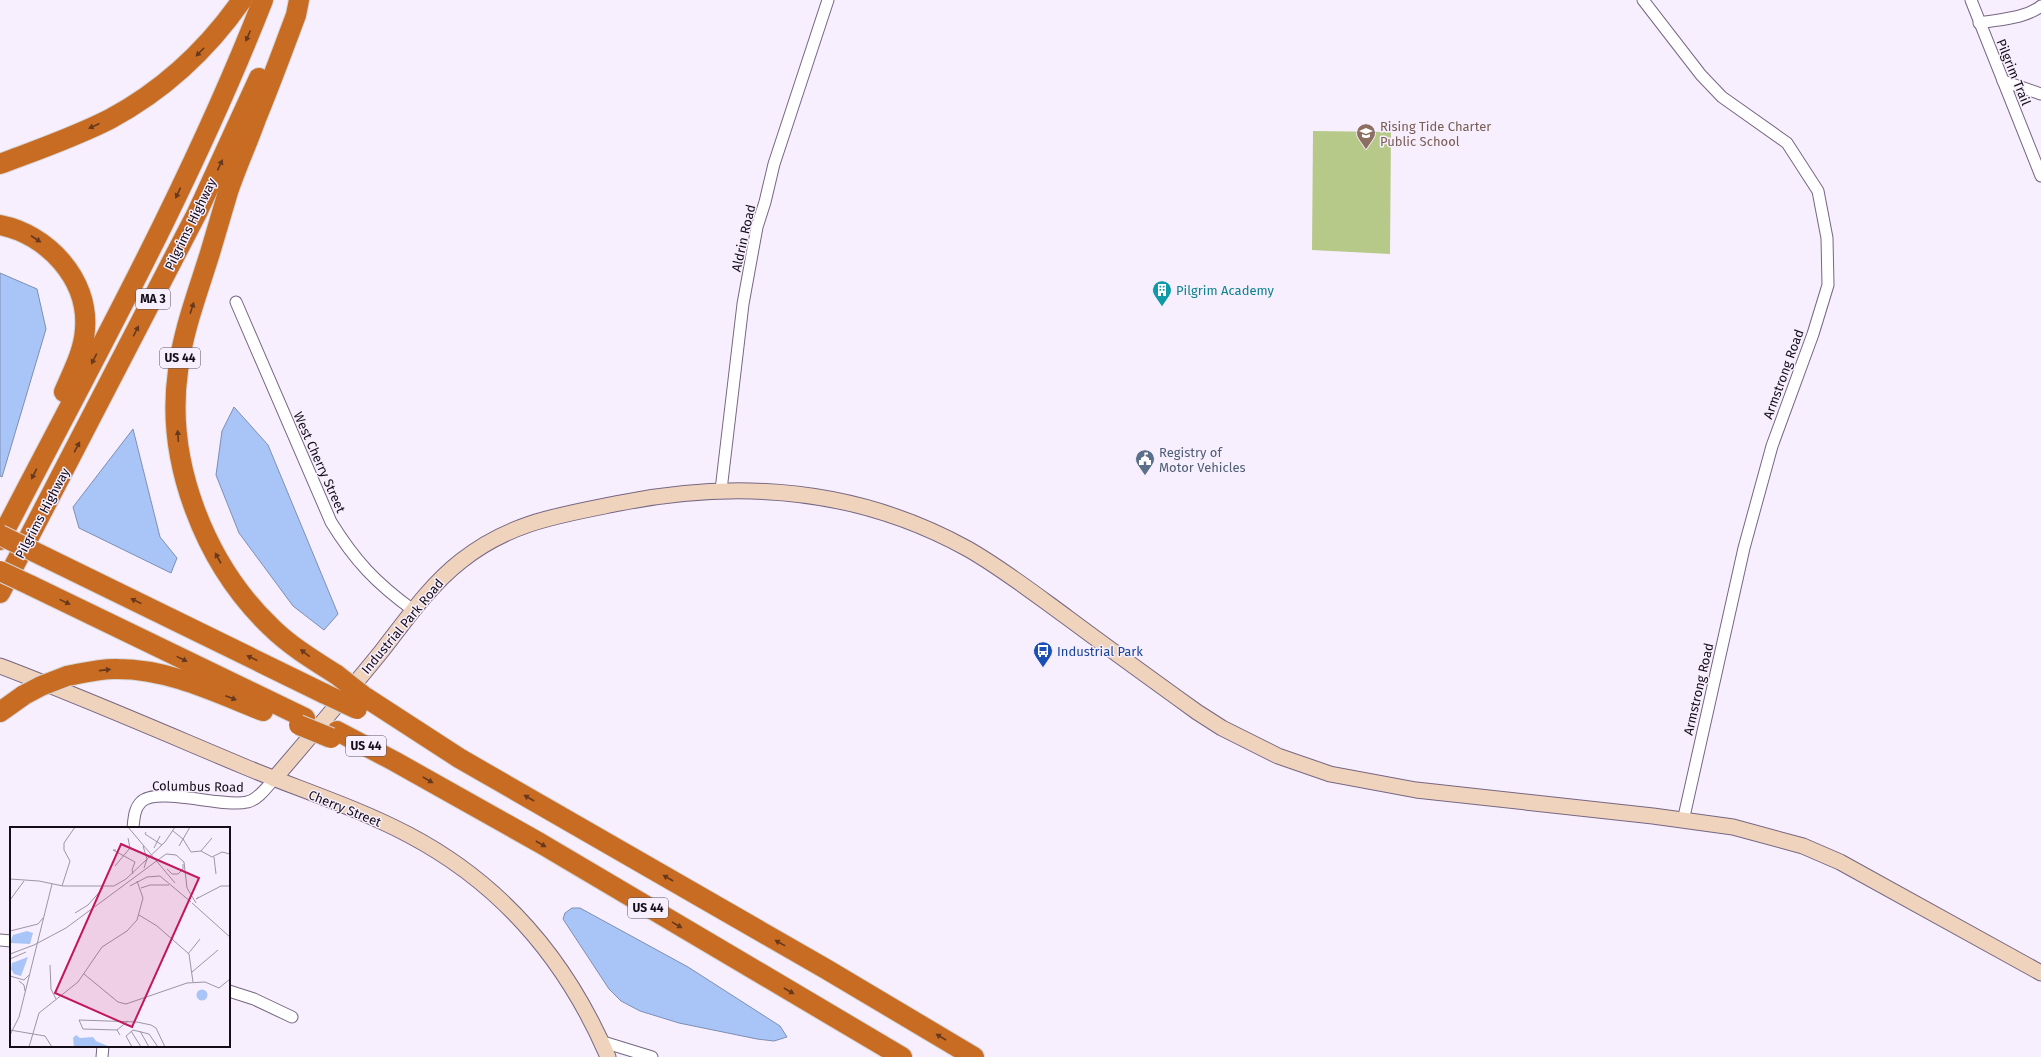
<svg xmlns="http://www.w3.org/2000/svg" width="2041" height="1057" viewBox="0 0 2041 1057" font-family="'Fira Sans',sans-serif">
	<rect width="100%" height="100%" fill="#f7effd"/>
	<path fill="#b7c989" d="M1313 131 1391 132 1390 254 1312 250Z"/>
	<g fill="#a9c5f7" stroke="#7d8eb4">
		<path d="M0 273 37 289 46 329 2 477 0 476Z"/>
		<path d="M234 407 268 445 338 614 324 630 293 606 239 533 216 475 222 431Z"/>
		<path d="M133 429 160 537 177 558 171 573 79 528 73 507Z"/>
		<path d="M572 908H580L688 967 780 1026 787 1037 774 1041 757 1039 679 1023 640 1011 621 1001 609 989 563 919 565 913Z"/>
	</g>
	<g fill="none" stroke-linecap="round" stroke-linejoin="round">
		<defs>
			<g id="street">
				<path d="M1643 0 1701 75 1722 97 1787 143 1818 191 1827 238 1828 285 1813 334 1772 446 1744 548 1683 821"/>
				<path d="M1971 0 2041 176"/>
				<path d="M1979 23C2000 19 2024 19 2041 6"/>
				<path d="M2003 81 2041 94"/>
				<path d="M236 302 331 522C355 561 376 583 413 610"/>
				<path d="M721 490 743 304 757 227 765 202 774 164 828 0"/>
				<path d="M133 828C134 819 134 809 141 802 157 786 223 808 247 802 258 800 267 787 274 779"/>
				<path d="M0 940 11 941"/>
				<path d="M229 991 254 999 292 1017"/>
				<path d="M600 1041 652 1057"/>
				<path d="M102 1057 103 1046"/>
			</g>
			<g id="secondary">
				<path d="M0 666C82 697 162 732 243 766 298 789 356 807 409 835 502 884 567 961 608 1057"/>
				<path d="M274 779C310 737 346 695 381 652 406 620 429 586 461 561 510 522 560 515 620 503 741 479 858 488 968 549 1003 569 1035 594 1068 618 1111 650 1154 681 1197 712L1222 728 1278 756 1330 774 1416 790 1653 816 1733 827 1803 846 1840 862 2041 973"/>
			</g>
			<g id="highway">
				<path d="M299 0 296 15C283 50 270 85 256 119 247 144 236 168 228 192 222 212 216 233 210 253 198 292 183 330 178 371 165 462 205 564 271 627 290 646 315 661 337 675"/>
				<path d="M0 164C37 150 75 137 110 119 164 90 207 50 242 0"/>
				<path d="M0 225C47 234 89 279 85 329 84 351 72 373 64 392"/>
				<path d="M0 540C92 362 190 187 263 0"/>
				<path d="M45 557 325 694"/>
				<path d="M30 585 305 718"/>
				<path d="M0 593 197 213 259 78"/>
				<path d="M67 676C83 673 101 668 118 669 169 669 217 693 263 711"/>
				<path d="M365 697 459 758 826 969 974 1057"/>
				<path d="M0 712 24 695"/>
				<path d="M337 731 394 761 540 843 902 1057"/>
			</g>
		</defs>
		<use href="#street" stroke="#766683" stroke-width="13"/>
		<use href="#secondary" stroke="#766683" stroke-width="17"/>
		<use href="#highway" stroke="#d5d4d6" stroke-width="22"/>
		<use href="#street" stroke="#fff" stroke-width="11"/>
		<use href="#secondary" stroke="#efd3bd" stroke-width="15"/>
		<use href="#highway" stroke="#c96c23" stroke-width="20"/>
		<defs>
			<g id="highway-bridge">
				<path d="M0 535 45 557"/>
				<path d="M0 571 30 585"/>
				<path d="M337 675 365 697"/>
				<path d="M325 694 357 709"/>
				<path d="M24 695 41 686 67 676"/>
				<path d="M299 725 331 738"/>
			</g>
		</defs>
		<use href="#highway-bridge" stroke="#d5d4d6" stroke-width="22" stroke-linecap="butt"/>
		<use href="#highway-bridge" stroke="#c96c23" stroke-width="20"/>
	</g>
	<defs><path id="oneway-solid" d="M-6-.8H1V-3.2L6.5 0L1 3.2V.8H-6Z"/></defs>
	<g fill="#66381e">
		<use href="#oneway-solid" transform="translate(248 36) rotate(113)"/>
		<use href="#oneway-solid" transform="translate(200 52) rotate(134)"/>
		<use href="#oneway-solid" transform="translate(94 126) rotate(156)"/>
		<use href="#oneway-solid" transform="translate(220 165) rotate(-65)"/>
		<use href="#oneway-solid" transform="translate(178 193) rotate(115)"/>
		<use href="#oneway-solid" transform="translate(36 239) rotate(33)"/>
		<use href="#oneway-solid" transform="translate(192 308) rotate(-72)"/>
		<use href="#oneway-solid" transform="translate(136 331) rotate(-63)"/>
		<use href="#oneway-solid" transform="translate(94 359) rotate(117)"/>
		<use href="#oneway-solid" transform="translate(178 436) rotate(-94)"/>
		<use href="#oneway-solid" transform="translate(77 447) rotate(-62)"/>
		<use href="#oneway-solid" transform="translate(34 474) rotate(117)"/>
		<use href="#oneway-solid" transform="translate(218 558) rotate(-119)"/>
		<use href="#oneway-solid" transform="translate(136 601) rotate(-154)"/>
		<use href="#oneway-solid" transform="translate(65 602) rotate(26)"/>
		<use href="#oneway-solid" transform="translate(305 653) rotate(-142)"/>
		<use href="#oneway-solid" transform="translate(252 658) rotate(-154)"/>
		<use href="#oneway-solid" transform="translate(182 659) rotate(26)"/>
		<use href="#oneway-solid" transform="translate(105 670) rotate(-6)"/>
		<use href="#oneway-solid" transform="translate(231 698) rotate(21)"/>
		<use href="#oneway-solid" transform="translate(428 780) rotate(30)"/>
		<use href="#oneway-solid" transform="translate(529 798) rotate(-150)"/>
		<use href="#oneway-solid" transform="translate(541 844) rotate(30)"/>
		<use href="#oneway-solid" transform="translate(668 878) rotate(-150)"/>
		<use href="#oneway-solid" transform="translate(677 925) rotate(31)"/>
		<use href="#oneway-solid" transform="translate(780 943) rotate(-151)"/>
		<use href="#oneway-solid" transform="translate(789 991) rotate(30)"/>
		<use href="#oneway-solid" transform="translate(941 1037) rotate(-149)"/>
	</g>
	<defs>
		<symbol id="school-pin" viewBox="-11 -11 22 30"><path d="M0 17L-7.5 6A9.5 9.5 0 1 1 7.5 6Z" fill="#8d6e63" stroke="#f7effd"/><path d="M0-5L7-2L0 1L-7-2ZM-4 1L0 2.5L4 1V4Q0 6-4 4Z" fill="#fff"/></symbol>
		<symbol id="building-pin" viewBox="-11 -11 22 30"><path d="M0 17L-7.5 6A9.5 9.5 0 1 1 7.5 6Z" fill="#0f9aa8" stroke="#f7effd"/><path d="M-4-6H4V6H1V3H-1V6H-4ZM-2.5-4.3h1.7v1.8h-1.7ZM.8-4.3h1.7v1.8H.8ZM-2.5-1h1.7V.8h-1.7ZM.8-1h1.7V.8H.8Z" fill="#fff"/></symbol>
		<symbol id="civic-pin" viewBox="-11 -11 22 30"><path d="M0 17L-7.5 6A9.5 9.5 0 1 1 7.5 6Z" fill="#5c6f8a" stroke="#f7effd"/><path d="M-.6-6.5H3V-4.5H.6V-3L4-1V1h2V6H-6V1h2V-1L-.6-3ZM-1.2 2.5V6h2.4V2.5Z" fill="#fff"/></symbol>
		<symbol id="bus-pin" viewBox="-11 -11 22 30"><path d="M0 17L-7.5 6A9.5 9.5 0 1 1 7.5 6Z" fill="#1a4fb4" stroke="#f7effd"/><path d="M-5-6H5V4H4V6H2V4H-2V6H-4V4H-5ZM-3.5-4V0h7V-4ZM-3.5 1.2v1.5H-2V1.2ZM2 1.2v1.5H3.5V1.2Z" fill="#fff"/></symbol>
	</defs>
	<g fill-rule="evenodd">
		<use href="#school-pin" x="1355" y="122" width="22" height="30"/>
		<use href="#building-pin" x="1151" y="279" width="22" height="30"/>
		<use href="#civic-pin" x="1134" y="448" width="22" height="30"/>
		<use href="#bus-pin" x="1032" y="640" width="22" height="30"/>
	</g>
	<g text-anchor="middle" stroke-width="3" stroke-linejoin="round" paint-order="stroke">
		<g fill="#f7effd" stroke="#59525d" stroke-width="1">
			<rect x="136" y="289" width="34" height="20" rx="3"/>
			<rect x="160" y="348" width="40" height="20" rx="3"/>
			<rect x="346" y="736" width="40" height="20" rx="3"/>
			<rect x="628" y="898" width="40" height="20" rx="3"/>
		</g>
		<g font-size="12" font-weight="bold" fill="#150e19">
			<text x="153" y="303">MA 3</text>
			<text x="180" y="362">US 44</text>
			<text x="366" y="750">US 44</text>
			<text x="648" y="912">US 44</text>
		</g>
		<g font-size="13" fill="#150e19" stroke="#f7effd">
			<text transform="translate(2014 72) rotate(68)" y="5">Pilgrim Trail</text>
			<text transform="translate(190 224) rotate(-64)" y="5">Pilgrims Highway</text>
			<text transform="translate(743 238) rotate(-77)" y="5">Aldrin Road</text>
			<text transform="translate(1783 374) rotate(-70)" y="5">Armstrong Road</text>
			<text transform="translate(320 462) rotate(66)" y="5">West Cherry Street</text>
			<text transform="translate(42 513) rotate(-62)" y="5">Pilgrims Highway</text>
			<text transform="translate(402 626) rotate(-50)" y="5">Industrial Park Road</text>
			<text transform="translate(1698 689) rotate(-77)" y="5">Armstrong Road</text>
			<text transform="translate(198 786) rotate(1)" y="5">Columbus Road</text>
			<text transform="translate(345 808) rotate(22)" y="5">Cherry Street</text>
		</g>
		<g font-size="13" fill="#785e54" stroke="#f7effd" text-anchor="start">
			<text x="1380" y="131">Rising Tide Charter<tspan x="1380" dy="15">Public School</tspan></text>
		</g>
		<g font-size="13" fill="#0d838f" stroke="#f7effd" text-anchor="start">
			<text x="1176" y="295">Pilgrim Academy</text>
		</g>
		<g font-size="13" fill="#4e5e75" stroke="#f7effd" text-anchor="start">
			<text x="1159" y="457">Registry of<tspan x="1159" dy="15">Motor Vehicles</tspan></text>
		</g>
		<g font-size="13" fill="#164399" stroke="#f7effd" text-anchor="start">
			<text x="1057" y="656">Industrial Park</text>
		</g>
	</g>
	<g transform="translate(10 827)">
		<rect width="220" height="220" fill="#f7effd"/>
		<path d="M17 104 23 106 20 117 0 116 3 108ZM18 130 11 149 4 147 1 142 2 136ZM186.5 168a5.5 5.5 0 1 1 11 0a5.5 5.5 0 1 1-11 0ZM66 208 70 211 83 210 86 214 100 220H64L63 211Z" fill="#a9c5f7"/>
		<path fill="none" stroke="#9d95a2" stroke-width="1" d="M118 0 165 56M163 4 173 12 181 25 191 24 202 30 212 25 220 27M136 5 135 7 152 18M133 19 137 32 134 41M169 19 180 0M144 21 150 9M106 23H103L125 35 122 43 123 47M191 24 202 11M204 30 206 47M105 39 120 21 118 11M157 42 162 47H168L173 42V37M0 52 29 54 53 59H104L116 52 155 15 165 0M52 59 60 34 54 23V16L65 0M120 59 137 50 150 49 181 75M131 61 140 58H159M189 70 186 72 211 59H220M0 73 14 54M182 76 220 110M65 86 78 78 93 61M129 88 147 99 179 127 183 155M0 104 28 97 33 91M0 127 24 118 56 101 156 27 166 28 174 35 177 61 186 76M178 127 190 112M0 132 16 125M40 138 41 162 46 172M182 145 208 123M74 147 108 175 116 177 177 156 195 155 209 161 220 152M0 149 14 153 20 147M9 154 14 158 15 164M0 203 35 209 42 220M107 203 118 194M121 204 131 220M130 204 139 220M0 208 9 190 42 57M110 208 107 203 73 202 69 193 127 195 141 198 146 201 155 220M19 220 29 186 68 155 92 120 117 104 127 93 133 71 127 54M122 220 116 209 123 203 139 207 148 220"/>
		<path fill="#c2185b" fill-opacity="0.15" stroke="#c2185b" stroke-width="2" d="M111 17 189 51 122 200 45 166Z"/>
		<rect width="220" height="220" fill="none" stroke="#150e19" stroke-width="2"/>
	</g>
</svg>
